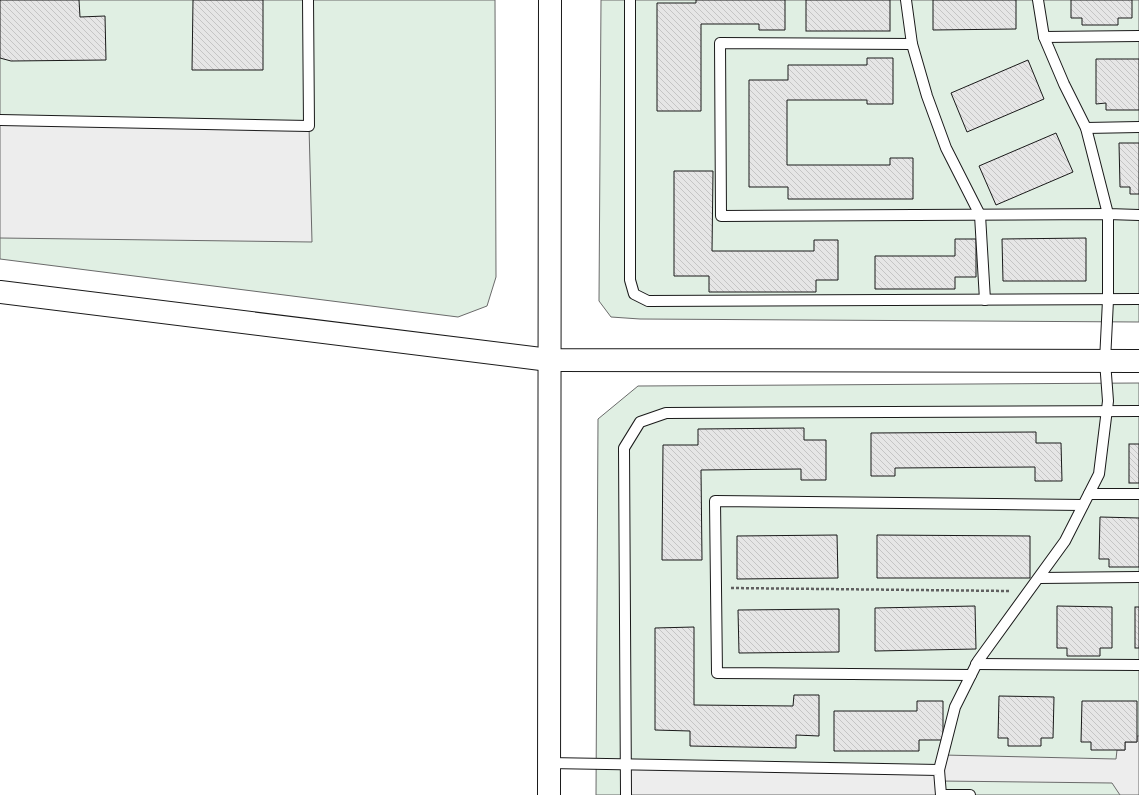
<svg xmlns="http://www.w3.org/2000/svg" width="1139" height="795" viewBox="0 0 1139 795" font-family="Manrope,sans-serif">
	<defs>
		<pattern id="building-back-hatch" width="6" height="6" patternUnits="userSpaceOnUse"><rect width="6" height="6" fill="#e6e6e6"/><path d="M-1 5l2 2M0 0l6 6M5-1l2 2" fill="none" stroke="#c5c5c5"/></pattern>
	</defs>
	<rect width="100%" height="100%" fill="#fff"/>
	<g fill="#e0efe3" stroke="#6a6a6a">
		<path d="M0 0H495L496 277 487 306 458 317 0 259Z"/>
		<path d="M601 0H1139V322L640 319 611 317 599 301Z"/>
		<path d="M1139 383V795H596L598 419 638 386Z"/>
	</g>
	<g fill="#ededed" stroke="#6a6a6a">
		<path d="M0 120 309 126 312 242 0 238Z"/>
		<path d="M1137 736H1139V795H1120L1112 783 940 781 941 795H626V764L939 770 943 755 1116 759 1117 750H1125V742H1137Z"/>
	</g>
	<g fill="url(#building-back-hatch)" stroke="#1a1a1a">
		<path d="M0 0H79L80 17 105 16 106 60 11 61 0 58Z"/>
		<path d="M193 0H263V70H192Z"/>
		<path d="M696 0H785V30H759V24H701V111H657V3H696Z"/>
		<rect x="806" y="0" width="84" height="31"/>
		<path d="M933 0H1016V29L933 30Z"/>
		<path d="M1071 0H1132V18H1118V25H1082V18H1071Z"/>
		<path d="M867 58H893V104H867V100H787V165H890V158H913V199H788V187H749V80H788V65H867Z"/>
		<path d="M1096 59H1139V110H1106V103L1096 104Z"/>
		<path d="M1028 60 1044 99 967 132 951 93Z"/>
		<path d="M1056 133 1073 172 996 205 979 166Z"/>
		<path d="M1119 143H1139V194H1130V187H1120Z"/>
		<path d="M674 171H713L712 251H814V240H838V280H816V292H709V276H674Z"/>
		<path d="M1086 238V281H1003L1002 239Z"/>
		<path d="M955 239H976V277H955V289H875V256H955Z"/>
		<path d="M804 428V440H826V480H801V469L701 470 702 560H662L663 445H698V429Z"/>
		<path d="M1036 432V443H1061L1062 481H1035V467L895 468V476H871V433Z"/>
		<rect x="1129" y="444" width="10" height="39"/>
		<path d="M1100 517 1139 518V567H1109V559H1099Z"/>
		<path d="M837 535 838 578 737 579V536Z"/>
		<path d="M877 535 1030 536V578H877Z"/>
		<path d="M975 606 976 649 875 651V608Z"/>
		<path d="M1057 606 1112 607V648H1100V656H1067V648H1057Z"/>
		<rect x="1135" y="607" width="4" height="41"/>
		<path d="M839 609V652L739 653 738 610Z"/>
		<path d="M694 627V705L793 706 794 695H819V736L796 735V748L690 746V731L655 730V628Z"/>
		<path d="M999 696 1054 697 1053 738H1041V746H1008V738H998Z"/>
		<path d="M917 701H943V740H919V751H834V711H917Z"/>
		<path d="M1082 701H1137V742H1125V750H1091V742H1081Z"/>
	</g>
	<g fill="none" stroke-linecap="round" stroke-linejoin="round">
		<defs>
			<g id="service">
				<path d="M630 0V280L634 294 648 301 1139 299"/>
				<path d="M906 0 912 44 927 96 946 148 980 215 985 300"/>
				<path d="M1038 0 1044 37 1064 84 1086 128 1108 214 1139 215"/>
				<path d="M1044 37 1139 36"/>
				<path d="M912 44 720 43 721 216 1108 214V300L1105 361 1108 401 1099 474 1065 541 978 661 955 707 939 770"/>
				<path d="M0 120 309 126 308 0"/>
				<path d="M1086 128 1139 127"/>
				<path d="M1089 494H1139"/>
				<path d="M1039 578 1139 577"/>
				<path d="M976 664 1139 665"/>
				<path d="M971 675 717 673 715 501 1083 505"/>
				<path d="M549 763 939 770 941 795"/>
				<path d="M626 795 624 448 640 422 666 413 1139 411"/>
				<path d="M941 795H970"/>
			</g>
			<g id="tertiary">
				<path d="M0 292 549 360 1139 361"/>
				<path d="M549 795 550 0"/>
			</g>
		</defs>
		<use href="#service" stroke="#1a1a1a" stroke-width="12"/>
		<use href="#tertiary" stroke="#1a1a1a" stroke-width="24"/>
		<path stroke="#5f5f5f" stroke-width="2.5" stroke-dasharray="3 2" stroke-linecap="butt" d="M731 588 1010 591"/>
		<use href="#service" stroke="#fff" stroke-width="10"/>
		<use href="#tertiary" stroke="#fff" stroke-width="22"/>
	</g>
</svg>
